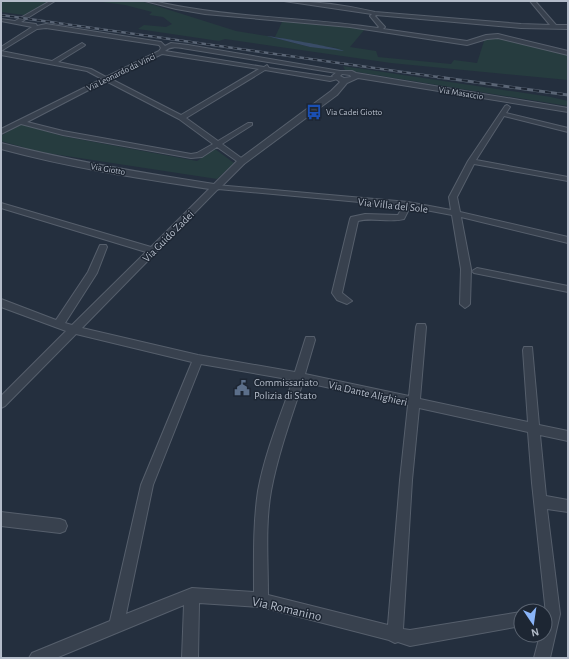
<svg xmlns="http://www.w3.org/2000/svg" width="569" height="659" viewBox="0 0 569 659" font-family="'Alegreya Sans',sans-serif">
	<rect width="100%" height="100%" fill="#242f3e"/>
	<g fill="#263c3f">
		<path d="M1 1H49L24 15 1 12Z"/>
		<path d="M95 1H141L236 31 267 36 310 47 340 48 318 46 275 37 282 22 287 21 319 22 365 29 350 47 376 51 378 57 451 64 454 60 477 63 485 38H497L568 55V80L391 63 225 39 219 41 138 29 144 25 166 27 172 24 163 17 149 15 152 12 125 5Z"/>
		<path d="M343 66 551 97 568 101V106L345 70Z"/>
		<path d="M21 124 62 136 197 161 215 149 234 163 217 179 40 152 1 141V136Z"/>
	</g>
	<path fill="#394c67" d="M267 36C277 37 339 48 344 51L310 47Z"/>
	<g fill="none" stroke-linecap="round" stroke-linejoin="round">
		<defs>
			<g id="minor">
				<path d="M50 1H55L21 22 36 24 37 26 46 24 161 42 165 46 171 43 188 45 346 72 343 74 188 49C180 48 171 45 165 51L264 67 267 65 269 68 330 77 338 76 341 78 330 81 265 70 186 118 218 141 248 123H252V125L222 144 244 160V164H241L217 147 202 157 191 158 63 135 21 124 1 134V129L102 79 87 71 1 55V51L52 61 82 43 85 45 84 46 58 62 91 69 106 77 159 51 161 48 159 45 46 28 37 29 1 51V47L32 27 1 21V19L15 21ZM162 54 259 69 181 115 111 79ZM106 81 179 119 213 144 197 153 191 154 63 131 27 122Z"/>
				<path d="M145 1H153C227 18 303 17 378 28L379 27 370 16 372 14 284 1C314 1 345 5 375 12L521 24 550 25 530 1H535L556 25H568V29L521 28 376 15 375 16 385 27 383 29 467 41 486 35 498 34 568 51V55L498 38 487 39 467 45 350 27 205 14 176 9Z"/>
				<path d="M507 105 510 107 506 113 568 128V132L504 116 476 160 568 177V181L474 164 457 197 460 212 568 237V243L461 217 471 269 470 304 468 306 465 308 460 304 461 269 452 215 410 207 404 219C388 223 373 217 358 221L342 293 352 301 347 304 337 300 332 293 350 219 351 217 365 214 398 215 403 206 218 189 82 328 198 355 295 372 305 340 306 337H314L315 340 305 374 409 396 416 327 417 324H425L426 327 420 399 528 422 523 350 524 347H532L539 425 568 431V441L540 435 546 496 568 500V512L547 509 560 614 550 658H534L540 635H545L546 614 532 483 528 432 419 408 412 480 403 629 410 630 521 612V626L410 646 398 642 395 643 389 640 261 607 199 603 198 658H182L184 605 56 658H29L32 653 110 621 141 485 192 362 76 334 5 406 1 408V396L66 331 1 307V299L56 320 88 272 100 245H106L107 247 97 273 65 323 72 325 146 252 1 208V203L151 247 213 185H216L408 202 451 210 449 197 468 161 505 106ZM201 364 293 380C280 417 265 453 258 491 253 525 254 559 254 592L192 588 126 614 153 485ZM303 382 408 405 400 480 388 625 268 595C268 560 265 525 271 491 278 454 291 418 303 382Z"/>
				<path d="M477 268 568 286V292L474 273 472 271Z"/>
				<path d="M1 512 60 519 65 521 67 526 65 531 60 533 1 526Z"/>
			</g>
			<path id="tertiary" d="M338 71H352L356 73 568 108V112L358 78 347 83 337 95 244 164 219 189 216 190C144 179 71 168 1 149V143C71 161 142 173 214 184L238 160 331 91 340 82 332 76ZM342 74 350 75 351 77 344 78 340 76Z"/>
		</defs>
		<use href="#minor" stroke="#565f6c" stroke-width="2"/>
		<use href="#tertiary" stroke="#565f6c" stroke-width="2"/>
		<use href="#minor" fill="#38414e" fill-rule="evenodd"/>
		<use href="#tertiary" fill="#38414e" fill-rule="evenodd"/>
		<defs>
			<path id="rail-far1" d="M1 15 445 78"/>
			<path id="rail" d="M438 77 568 95"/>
		</defs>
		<use href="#rail-far1" stroke="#5a6575" stroke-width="2.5"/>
		<use href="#rail" stroke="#5a6575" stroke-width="3"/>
		<use href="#rail-far1" stroke="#1d2633" stroke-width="1.5" stroke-dasharray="4.5" stroke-linecap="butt"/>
		<use href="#rail" stroke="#1d2633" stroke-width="2" stroke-dasharray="6" stroke-linecap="butt"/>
	</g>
	<defs>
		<symbol id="bus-bare" viewBox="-9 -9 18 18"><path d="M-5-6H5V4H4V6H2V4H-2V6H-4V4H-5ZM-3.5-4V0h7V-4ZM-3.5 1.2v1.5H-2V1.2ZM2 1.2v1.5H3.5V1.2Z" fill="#1a4fb4" stroke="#1d2633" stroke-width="2.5" paint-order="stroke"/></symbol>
		<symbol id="civic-bare" viewBox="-9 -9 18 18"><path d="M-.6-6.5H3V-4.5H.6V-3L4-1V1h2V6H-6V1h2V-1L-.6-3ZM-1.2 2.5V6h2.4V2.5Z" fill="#5c6f8a" stroke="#1d2633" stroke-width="2.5" paint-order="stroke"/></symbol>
	</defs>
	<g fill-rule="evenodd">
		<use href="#bus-bare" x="303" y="101" width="22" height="22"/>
		<use href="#civic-bare" x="231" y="377" width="22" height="22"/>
	</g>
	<g text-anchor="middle" stroke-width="3" stroke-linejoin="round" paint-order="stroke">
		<g font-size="9" fill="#b4bcc9" stroke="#1d2633">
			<text transform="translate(121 72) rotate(-26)" y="3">Via Leonardo da Vinci</text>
			<text transform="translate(461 93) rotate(9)" y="3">Via Masaccio</text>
			<text transform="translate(108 169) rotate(10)" y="3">Via Giotto</text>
		</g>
		<g font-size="9" fill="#b4bcc9" stroke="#1d2633" text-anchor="start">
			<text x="326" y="115">Via Cadei Giotto</text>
		</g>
		<g font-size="11" fill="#b4bcc9" stroke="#1d2633">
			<text transform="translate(393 205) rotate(6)" y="4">Via Villa del Sole</text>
			<text transform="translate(168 236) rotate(-45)" y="4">Via Guido Zadei</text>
			<text transform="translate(368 393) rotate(13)" y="4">Via Dante Alighieri</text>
		</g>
		<g font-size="11" fill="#b4bcc9" stroke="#1d2633" text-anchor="start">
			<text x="254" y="386">Commissariato<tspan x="254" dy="13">Polizia di Stato</tspan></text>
		</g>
		<g font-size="13" fill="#b4bcc9" stroke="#1d2633">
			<text transform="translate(287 608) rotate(13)" y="5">Via Romanino</text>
		</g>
	</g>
	<rect width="569" height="659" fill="none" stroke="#b4bcc9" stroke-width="4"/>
	<g transform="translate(533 623) rotate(167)"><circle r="19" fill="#1d2633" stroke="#59626f"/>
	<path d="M0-3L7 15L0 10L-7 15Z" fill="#8ab4f8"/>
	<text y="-6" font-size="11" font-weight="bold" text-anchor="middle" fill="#b4bcc9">N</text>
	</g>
</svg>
